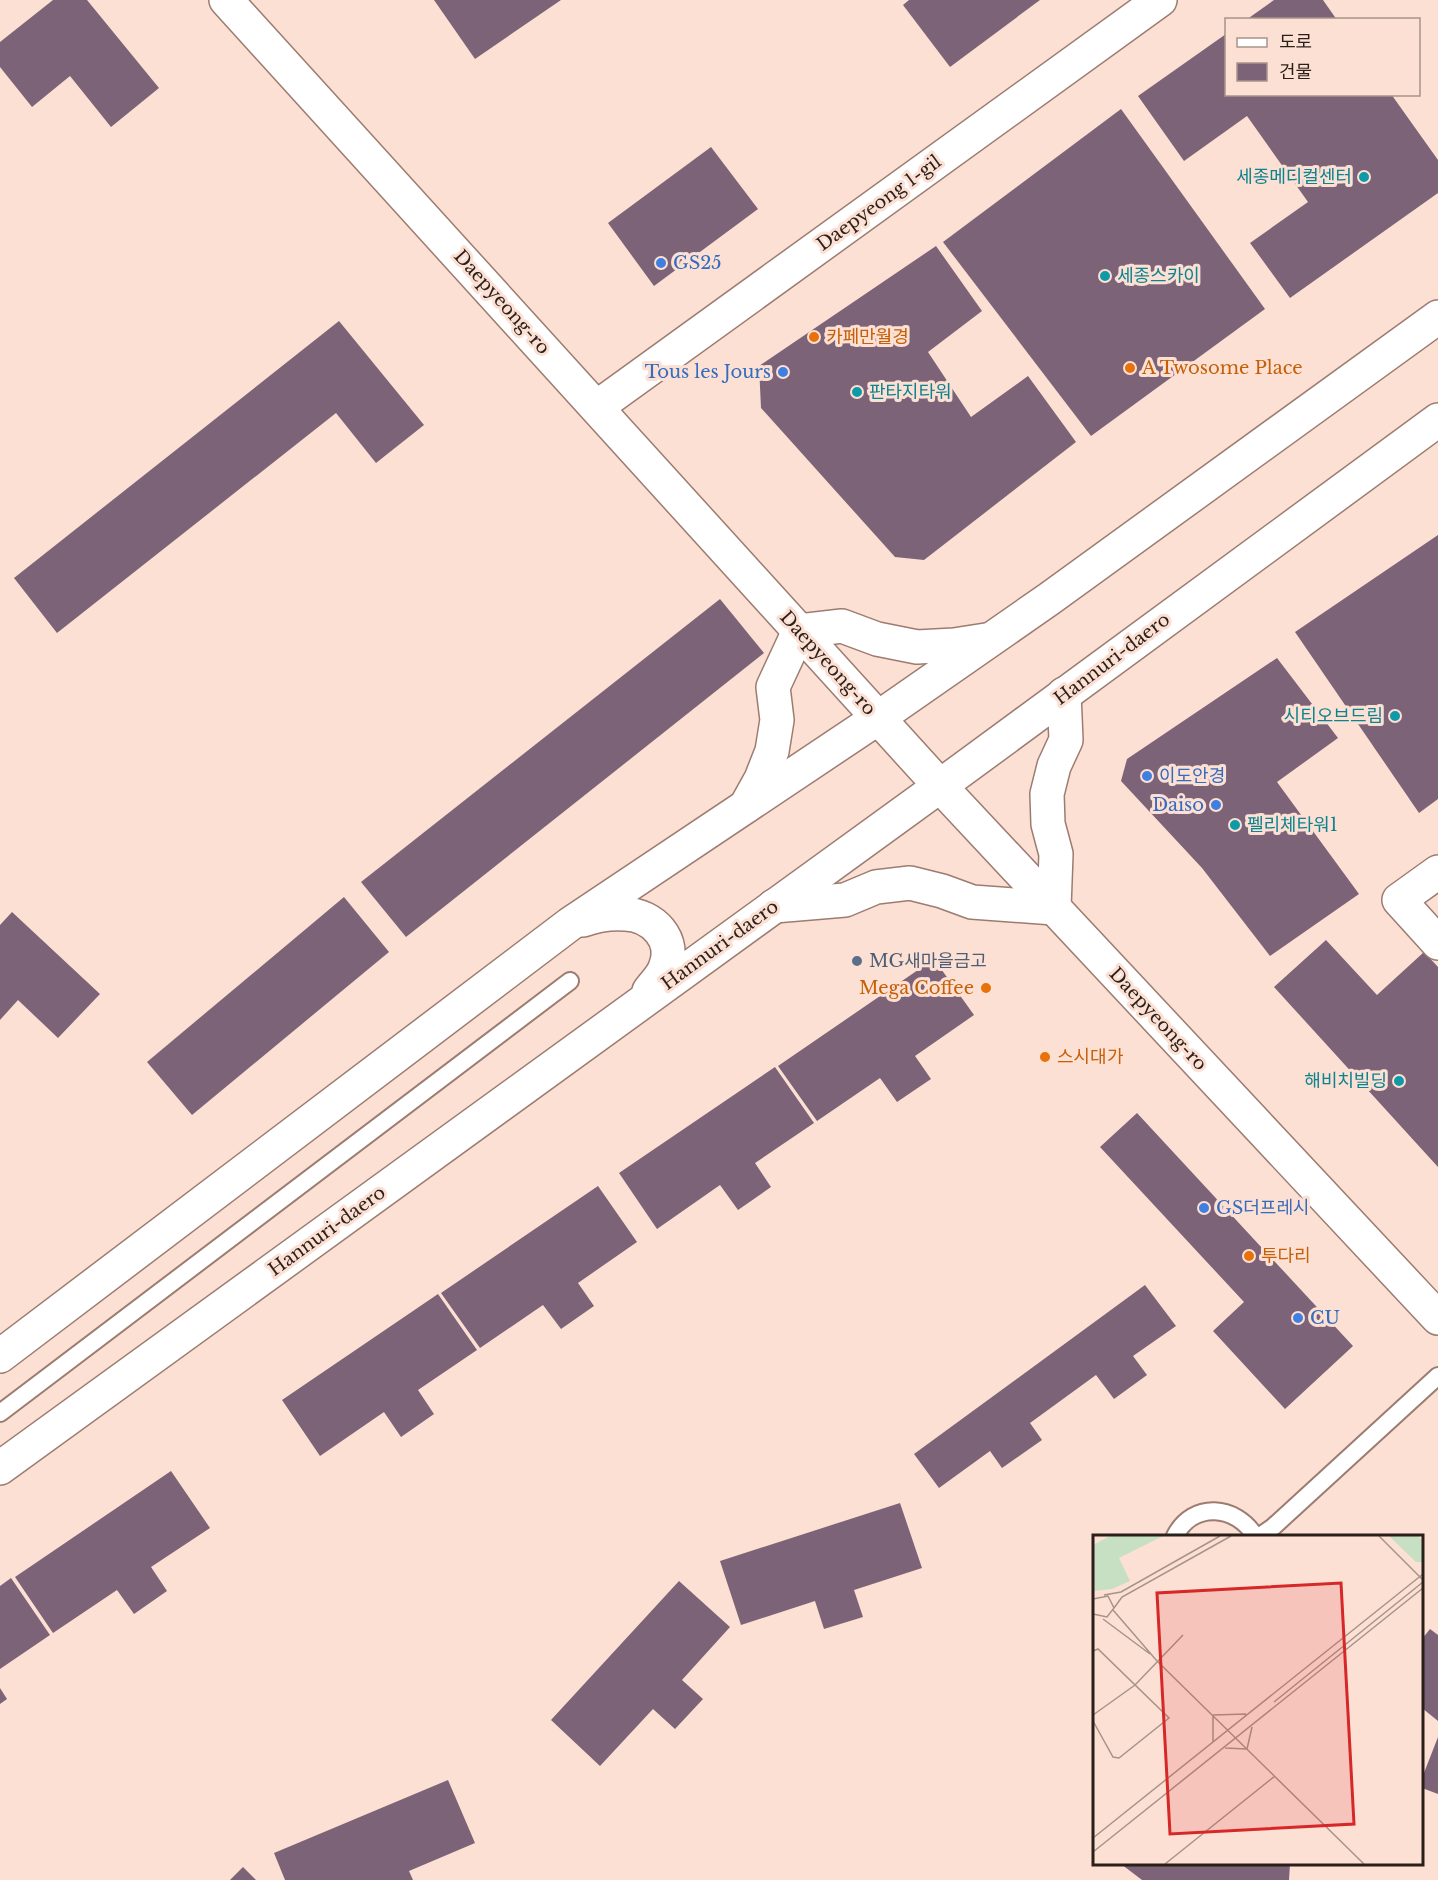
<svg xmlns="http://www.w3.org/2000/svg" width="1438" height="1880" viewBox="0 0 1438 1880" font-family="'Libre Baskerville','Noto Sans KR',serif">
	<rect width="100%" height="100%" fill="#fce0d4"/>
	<g fill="#7d6377">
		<path d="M53 0H87L159 88 111 127 70 76 32 107 0 67V42Z"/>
		<path d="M434 0H561L475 59Z"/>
		<path d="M909 0H1040L950 67 903 5Z"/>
		<path d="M1274 0H1323L1337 20H1246Z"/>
		<path d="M1226 34V94H1391L1438 160V193L1290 298 1250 243 1308 202 1247 116 1184 161 1138 96Z"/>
		<path d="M1121 109 1265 309 1091 436 943 242Z"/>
		<path d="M711 147 758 209 654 286 608 223Z"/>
		<path d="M936 246 982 311 928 352 971 417 1028 376 1076 442 924 560 895 557 761 408 759 366Z"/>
		<path d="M339 321 424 425 376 463 336 413 57 633 14 578Z"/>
		<path d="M1438 535V799L1419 813 1295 632Z"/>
		<path d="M720 599 764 653 406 937 361 882Z"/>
		<path d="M1277 658 1338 738 1277 782 1359 894 1270 956 1202 868 1121 781 1127 759Z"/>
		<path d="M344 897 389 952 192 1115 147 1062Z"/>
		<path d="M12 912 100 994 58 1038 18 1000 0 1020V925Z"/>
		<path d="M1326 940 1377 995 1424 952 1438 967V1167L1274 987Z"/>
		<path d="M934 959 974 1015 915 1056 931 1079 897 1102 880 1078 817 1121 778 1066Z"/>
		<path d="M775 1067 814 1123 755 1163 771 1187 738 1210 720 1185 657 1229 619 1173Z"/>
		<path d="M1137 1113 1353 1346 1285 1409 1213 1331 1244 1302 1100 1147Z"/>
		<path d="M598 1186 637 1242 578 1283 594 1306 561 1329 543 1305 480 1348 441 1293Z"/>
		<path d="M1145 1285 1176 1326 1133 1356 1147 1375 1114 1399 1096 1375 1030 1423 1042 1440 1002 1468 990 1451 939 1488 914 1454Z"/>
		<path d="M438 1294 477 1350 418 1390 434 1414 401 1437 384 1412 320 1456 282 1400Z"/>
		<path d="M171 1471 210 1528 151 1567 167 1591 134 1614 117 1590 53 1633 15 1577Z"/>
		<path d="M900 1503 922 1568 854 1590 863 1617 824 1629 815 1601 741 1625 720 1561Z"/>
		<path d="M11 1578 50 1635 0 1669V1586Z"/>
		<path d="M679 1581 730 1627 682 1680 703 1699 675 1729 653 1709 600 1766 551 1720Z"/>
		<path d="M1430 1629 1438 1635V1721L1422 1708V1639Z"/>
		<path d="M0 1688 7 1699 0 1704Z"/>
		<path d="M1438 1737V1794L1422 1788V1778Z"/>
		<path d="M448 1780 475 1843 409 1871 413 1880H285L274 1853Z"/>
		<path d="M1121 1864H1290L1289 1880H1142Z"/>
		<path d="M243 1867 256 1880H230Z"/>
	</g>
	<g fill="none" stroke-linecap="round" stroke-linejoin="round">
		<defs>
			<g id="lane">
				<path d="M0 1413 570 981"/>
				<path d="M1175 1536C1193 1501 1236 1505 1255 1536"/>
				<path d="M1260 1536 1273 1527 1438 1376"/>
			</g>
			<g id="street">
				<path d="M597 407 1160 0"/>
				<path d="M1438 872 1399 900 1438 943"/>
			</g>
			<g id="secondary">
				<path d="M226 0 940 786 1438 1318"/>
				<path d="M799 631 842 626 877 639 917 647 954 645 986 640"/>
				<path d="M746 806 761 779 772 751 777 720 773 687 799 631"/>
				<path d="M774 906 845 900 876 887 910 883 942 891 972 902 1054 908"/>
				<path d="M1054 908 1056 854 1048 824 1047 794 1054 766 1066 740 1064 694"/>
				<path d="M583 920C597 915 610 913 625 914 653 915 677 940 665 968 662 977 654 984 649 991"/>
				<path d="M0 1356 570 924 878 718 1049 599 1438 317"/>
				<path d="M0 1468 940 786 1438 420"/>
			</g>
		</defs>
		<use href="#lane" stroke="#9c7c70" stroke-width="20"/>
		<use href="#street" stroke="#9c7c70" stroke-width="36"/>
		<use href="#secondary" stroke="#9c7c70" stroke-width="36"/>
		<use href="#lane" stroke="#fff" stroke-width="16"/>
		<use href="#street" stroke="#fff" stroke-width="33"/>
		<use href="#secondary" stroke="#fff" stroke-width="33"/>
	</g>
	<g fill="#0f9aa8" stroke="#fce0d4" stroke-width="2">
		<circle cx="1364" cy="177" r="6"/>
		<circle cx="1105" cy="276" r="6"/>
		<circle cx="857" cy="392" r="6"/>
		<circle cx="1395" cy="716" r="6"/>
		<circle cx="1235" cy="825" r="6"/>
		<circle cx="1399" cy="1081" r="6"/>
	</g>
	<g fill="#3f7fe0" stroke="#fce0d4" stroke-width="2">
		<circle cx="661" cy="263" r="6"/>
		<circle cx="783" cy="372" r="6"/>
		<circle cx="1147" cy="776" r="6"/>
		<circle cx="1216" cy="805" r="6"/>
		<circle cx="1204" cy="1208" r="6"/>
		<circle cx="1298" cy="1318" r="6"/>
	</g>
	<g fill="#e8710a" stroke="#fce0d4" stroke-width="2">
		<circle cx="814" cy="337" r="6"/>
		<circle cx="1130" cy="368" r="6"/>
		<circle cx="986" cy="988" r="6"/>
		<circle cx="1045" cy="1057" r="6"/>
		<circle cx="1249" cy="1256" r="6"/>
	</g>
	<circle fill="#5c6f8a" stroke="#fce0d4" stroke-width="2" cx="857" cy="961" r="6"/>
	<g text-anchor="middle" stroke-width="6" stroke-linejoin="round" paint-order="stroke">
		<g font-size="18" fill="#0d838f" stroke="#fce0d4" text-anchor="end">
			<text x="1352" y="183">세종메디컬센터</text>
			<text x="1117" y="282" text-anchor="start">세종스카이</text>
			<text x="869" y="398" text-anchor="start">판타지타워</text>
			<text x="1383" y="722">시티오브드림</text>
			<text x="1247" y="831" text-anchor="start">펠리체타워1</text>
			<text x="1387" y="1087">해비치빌딩</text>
		</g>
		<g font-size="18" fill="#2b1f19" stroke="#fce0d4">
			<text transform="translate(879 203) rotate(-36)" y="6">Daepyeong 1-gil</text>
			<text transform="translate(502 302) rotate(48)" y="6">Daepyeong-ro</text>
			<text transform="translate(1112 659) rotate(-37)" y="6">Hannuri-daero</text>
			<text transform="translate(828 663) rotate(48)" y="6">Daepyeong-ro</text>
			<text transform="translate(720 945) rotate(-36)" y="6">Hannuri-daero</text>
			<text transform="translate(1158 1019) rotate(47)" y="6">Daepyeong-ro</text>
			<text transform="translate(327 1231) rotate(-36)" y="6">Hannuri-daero</text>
		</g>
		<g font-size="18" fill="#366cbe" stroke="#fce0d4" text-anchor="start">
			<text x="673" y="269">GS25</text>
			<text x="771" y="378" text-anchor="end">Tous les Jours</text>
			<text x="1159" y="782">이도안경</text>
			<text x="1204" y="811" text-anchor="end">Daiso</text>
			<text x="1216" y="1214">GS더프레시</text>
			<text x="1310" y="1324">CU</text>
		</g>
		<g font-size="18" fill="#c56008" stroke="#fce0d4" text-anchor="start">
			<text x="826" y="343">카페만월경</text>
			<text x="1142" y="374">A Twosome Place</text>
			<text x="974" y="994" text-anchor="end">Mega Coffee</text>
			<text x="1057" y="1063">스시대가</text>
			<text x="1261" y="1262">투다리</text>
		</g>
		<g font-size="18" fill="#4e5e75" stroke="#fce0d4" text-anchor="start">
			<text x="869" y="967">MG새마을금고</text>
		</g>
	</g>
	<g transform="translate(1093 1535)">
		<rect width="330" height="330" fill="#fce0d4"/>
		<path d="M17 1H70L26 23 37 46 19 54 0 56V10ZM296 1H325L330 6V27H323Z" fill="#c7dfc3"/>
		<path fill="none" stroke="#a89389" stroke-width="1.5" d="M286 1 329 44M11 60 28 57 127 1M0 64 15 61 21 73 14 82 0 79M21 73 29 62 138 1M20 75 64 126 271 329M10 84 57 119M0 116 5 114 76 183 26 223 20 222 0 186M181 167 330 47M0 180 42 150 90 100M120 180 153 179M120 180V207M132 213 154 214M154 214 159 192M0 303 330 39M0 317 330 53M72 329 182 241"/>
		<path fill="#d62828" fill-opacity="0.15" stroke="#d62828" stroke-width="3" d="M248 48 261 289 77 299 64 58Z"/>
		<rect width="330" height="330" fill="none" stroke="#2b1f19" stroke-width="3"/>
	</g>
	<rect x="1225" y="18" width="195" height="78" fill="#fce0d4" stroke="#a89389" stroke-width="1.5"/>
	<rect x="1237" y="38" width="30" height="9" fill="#ffffff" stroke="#a89389" stroke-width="1.5"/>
	<text x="1279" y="48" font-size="18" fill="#2b1f19">도로</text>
	<rect x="1237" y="63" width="30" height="18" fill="#7d6377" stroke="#a89389" stroke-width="1.5"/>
	<text x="1279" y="78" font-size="18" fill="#2b1f19">건물</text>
</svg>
